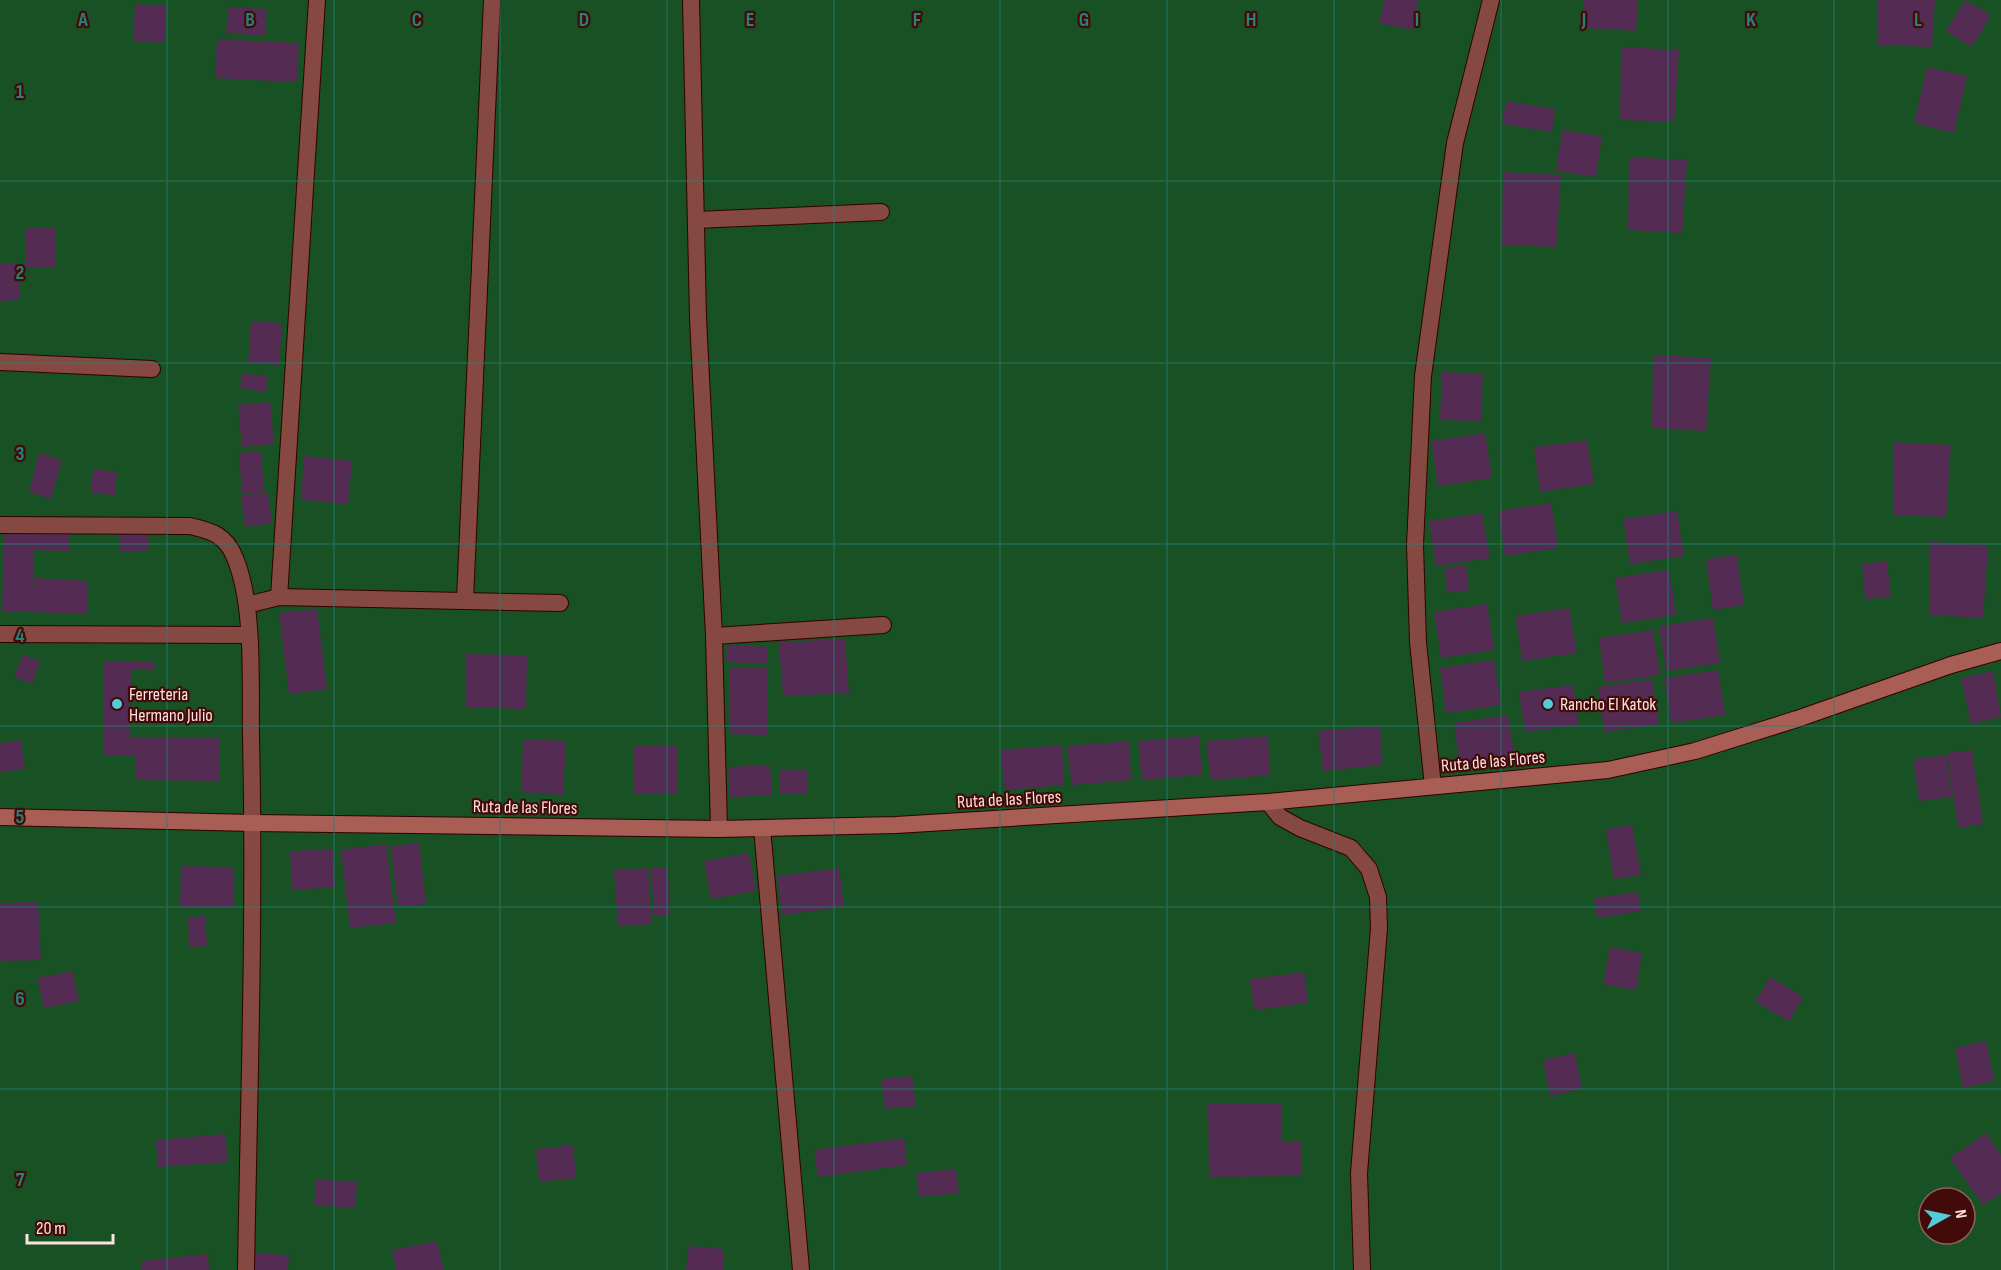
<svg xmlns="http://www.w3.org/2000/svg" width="2001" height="1270" viewBox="0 0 2001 1270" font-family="'Sofia Sans Condensed',sans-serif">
	<rect width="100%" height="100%" fill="#4d1613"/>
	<path fill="#185123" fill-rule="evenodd" d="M0 0H2001V1270H0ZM1929 1198H1965V1234H1929Z"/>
	<g fill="#532b53">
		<path d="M1384 0H1418L1412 30 1379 23Z"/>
		<path d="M1583 0H1638L1636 31 1583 28Z"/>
		<path d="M1878 0H1935L1932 47 1878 45Z"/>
		<path d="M1965 0 1991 15 1972 47 1946 31Z"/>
		<path d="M135 4 167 6 164 43 133 41Z"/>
		<path d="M228 7 267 9 265 36 226 33Z"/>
		<path d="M217 39 299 43 297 82 215 78Z"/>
		<path d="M1621 47 1679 50 1674 122 1620 120Z"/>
		<path d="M1927 67 1967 76 1954 133 1914 123Z"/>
		<path d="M1506 101 1555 109 1552 132 1502 124Z"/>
		<path d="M1562 130 1602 136 1596 177 1556 171Z"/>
		<path d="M1629 157 1687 160 1682 233 1628 230Z"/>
		<path d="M1503 172 1561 175 1556 247 1502 245Z"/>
		<path d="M25 228H55L56 267 26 268Z"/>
		<path d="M0 264H19L20 300 0 301Z"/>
		<path d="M251 321 282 323 279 365 248 363Z"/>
		<path d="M1653 355 1711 358 1706 431 1652 428Z"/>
		<path d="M1442 372 1483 374 1481 421 1440 420Z"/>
		<path d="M242 373 268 377 266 392 240 388Z"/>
		<path d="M270 402 274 444 242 447 238 405Z"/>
		<path d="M1485 433 1492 478 1438 486 1431 441Z"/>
		<path d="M1587 440 1594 484 1540 492 1534 447Z"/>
		<path d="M1893 442 1951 445 1946 517 1893 515Z"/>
		<path d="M261 451 264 492 242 494 239 453Z"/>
		<path d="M39 453 62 460 51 499 29 492Z"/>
		<path d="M304 456 352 461 348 504 301 500Z"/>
		<path d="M93 469 117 472 115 495 91 493Z"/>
		<path d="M268 492 272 523 245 527 241 496Z"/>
		<path d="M1551 503 1558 548 1505 556 1498 511Z"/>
		<path d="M1677 511 1684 556 1630 564 1623 519Z"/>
		<path d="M1482 513 1490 558 1436 566 1429 521Z"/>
		<path d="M4 528 70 530V551L34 550 32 593 34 578 88 581 87 614 2 611Z"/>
		<path d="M148 531 149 550 120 552 119 533Z"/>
		<path d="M1930 542 1988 545 1983 618 1929 615Z"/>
		<path d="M1737 555 1744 605 1713 610 1706 559Z"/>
		<path d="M1887 561 1891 597 1865 599 1862 564Z"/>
		<path d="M1466 565 1469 590 1447 593 1444 568Z"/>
		<path d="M1669 570 1676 615 1622 623 1615 578Z"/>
		<path d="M1487 604 1494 650 1441 658 1434 612Z"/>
		<path d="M1569 608 1577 653 1522 661 1516 616Z"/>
		<path d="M317 609 327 689 289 694 279 613Z"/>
		<path d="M1713 618 1720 663 1666 671 1659 626Z"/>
		<path d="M1653 630 1660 675 1605 683 1599 638Z"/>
		<path d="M845 639 849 693 783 696 779 642Z"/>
		<path d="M727 645 768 647 767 664 726 662Z"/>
		<path d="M465 654 527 655 526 709 465 707Z"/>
		<path d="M23 655 40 661 32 684 14 677Z"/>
		<path d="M1494 660 1501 705 1446 713 1440 668Z"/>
		<path d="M103 661 154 662 155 670H131L130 737 219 738 220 781 135 780V756H103Z"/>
		<path d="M730 667 768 668 767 735 729 734Z"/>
		<path d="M1718 670 1725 715 1671 723 1664 678Z"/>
		<path d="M1993 671 2001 717 1971 724 1961 678Z"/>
		<path d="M1652 679 1659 724 1604 732 1598 687Z"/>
		<path d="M1573 685 1579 725 1525 732 1519 692Z"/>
		<path d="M1508 715 1515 760 1460 768 1454 723Z"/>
		<path d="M1380 726 1382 765 1323 771 1318 731Z"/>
		<path d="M1199 736 1202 775 1142 780 1138 741Z"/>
		<path d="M1268 736 1270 775 1211 780 1206 741Z"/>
		<path d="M523 739 566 741 563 795 521 792Z"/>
		<path d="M21 740 25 769 0 772V743Z"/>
		<path d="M1129 741 1131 780 1072 785 1067 746Z"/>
		<path d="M1062 745 1064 785 1005 790 1000 750Z"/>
		<path d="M633 746H677L678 794H633Z"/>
		<path d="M1972 750 1983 824 1958 828 1947 753Z"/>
		<path d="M1946 755 1952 797 1919 801 1913 759Z"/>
		<path d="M770 765 772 795 730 797 728 767Z"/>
		<path d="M780 769H808V794L780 793Z"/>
		<path d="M1632 825 1641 875 1614 879 1606 829Z"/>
		<path d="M419 843 426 904 398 907 391 846Z"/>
		<path d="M386 844 396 923 350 928 341 850Z"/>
		<path d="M333 849 335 887 292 890 290 851Z"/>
		<path d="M749 853 756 891 711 899 704 861Z"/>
		<path d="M181 866 234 867 233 908 180 907Z"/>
		<path d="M648 868 652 924 618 926 614 870Z"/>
		<path d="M651 868H668L670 915H654Z"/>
		<path d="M839 868 844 907 782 915 777 876Z"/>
		<path d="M1638 892 1641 911 1597 918 1594 898Z"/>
		<path d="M38 902 41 960 0 961V903Z"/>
		<path d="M205 916 207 946 189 947 188 917Z"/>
		<path d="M1610 947 1642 953 1636 990 1603 984Z"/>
		<path d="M72 971 79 1001 44 1008 37 978Z"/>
		<path d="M1304 972 1308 1003 1254 1010 1250 979Z"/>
		<path d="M1770 977 1803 997 1789 1021 1755 1002Z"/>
		<path d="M1986 1041 1994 1081 1963 1088 1955 1048Z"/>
		<path d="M1575 1053 1582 1089 1550 1096 1543 1060Z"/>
		<path d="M912 1076 916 1106 885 1109 881 1079Z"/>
		<path d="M1208 1103H1282V1141H1302V1176L1209 1177Z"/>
		<path d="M1986 1133 2001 1155V1193L1983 1205 1950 1158Z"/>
		<path d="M225 1134 228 1162 158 1167 156 1140Z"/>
		<path d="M904 1138 907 1165 818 1177 814 1150Z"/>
		<path d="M573 1145 576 1178 539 1182 536 1149Z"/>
		<path d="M956 1169 959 1193 919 1197 916 1173Z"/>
		<path d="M316 1179 357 1182 355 1208 314 1205Z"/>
		<path d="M437 1241 444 1270H396L392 1250Z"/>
		<path d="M689 1246 724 1249 723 1270H686Z"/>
		<path d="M253 1253 289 1255 288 1270H252Z"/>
		<path d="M208 1254 209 1270H142L141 1261Z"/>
	</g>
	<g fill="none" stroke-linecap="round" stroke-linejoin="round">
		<defs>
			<g id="minor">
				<path d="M691 0 698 318 714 636 719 829"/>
				<path d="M696 220 881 212"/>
				<path d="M0 362 152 369"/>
				<path d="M0 525 190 526C212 531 226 535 235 558 255 606 250 685 251 738 255 915 249 1093 246 1270"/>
				<path d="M279 597 317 0"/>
				<path d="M465 600 492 0"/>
				<path d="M247 605 279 597 560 603"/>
				<path d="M0 634 249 635"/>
				<path d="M714 636 883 625"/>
				<path d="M1433 786 1418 642 1415 545 1423 376 1455 143 1491 0"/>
				<path d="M1268 802 1280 817 1300 828 1351 848 1369 869 1378 897 1379 928 1359 1173 1362 1270"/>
				<path d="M762 828 801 1270"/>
			</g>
			<path id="secondary" d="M0 817 253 823 719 829 896 825 1268 802 1608 770 1695 751 1797 719 1951 665 2001 651"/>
		</defs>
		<use href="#minor" stroke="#300000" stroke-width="18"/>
		<use href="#secondary" stroke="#300000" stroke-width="18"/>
		<use href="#minor" stroke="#854942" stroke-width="16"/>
		<use href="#secondary" stroke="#a85d55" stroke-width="16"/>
	</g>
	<path fill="none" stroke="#278179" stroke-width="1.5" stroke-opacity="0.55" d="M167 0V1270M334 0V1270M500 0V1270M667 0V1270M834 0V1270M1000 0V1270M1167 0V1270M1334 0V1270M1501 0V1270M1668 0V1270M1834 0V1270M0 181H2001M0 363H2001M0 544H2001M0 726H2001M0 907H2001M0 1089H2001"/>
	<g fill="#53cbda" stroke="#420b09" stroke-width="2">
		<circle cx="117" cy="704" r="6"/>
		<circle cx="1548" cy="704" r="6"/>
	</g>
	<g text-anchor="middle" stroke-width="4.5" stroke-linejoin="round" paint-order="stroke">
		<g font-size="18" fill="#ffe1dd" stroke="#420b09" text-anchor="start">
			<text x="129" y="700">Ferreteria<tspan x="129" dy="21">Hermano Julio</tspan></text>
			<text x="1560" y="710">Rancho El Katok</text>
		</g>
		<g font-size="18" fill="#ffe1dd" stroke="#420b09">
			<text transform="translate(1493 761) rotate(-5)" y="6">Ruta de las Flores</text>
			<text transform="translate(1009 799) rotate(-3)" y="6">Ruta de las Flores</text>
			<text transform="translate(525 807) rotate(1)" y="6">Ruta de las Flores</text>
		</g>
	</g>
	<g font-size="20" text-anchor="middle" font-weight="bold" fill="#278179" stroke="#420b09" stroke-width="4.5" stroke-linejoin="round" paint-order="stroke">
		<text x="83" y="26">A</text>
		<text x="250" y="26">B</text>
		<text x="417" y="26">C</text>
		<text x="584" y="26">D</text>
		<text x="750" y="26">E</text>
		<text x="917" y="26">F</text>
		<text x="1084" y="26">G</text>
		<text x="1251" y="26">H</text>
		<text x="1417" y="26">I</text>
		<text x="1584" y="26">J</text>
		<text x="1751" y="26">K</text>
		<text x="1918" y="26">L</text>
		<text x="20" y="98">1</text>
		<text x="20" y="279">2</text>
		<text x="20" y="460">3</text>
		<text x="20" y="642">4</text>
		<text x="20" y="823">5</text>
		<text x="20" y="1005">6</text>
		<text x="20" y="1186">7</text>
	</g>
	<g transform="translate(1947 1216) rotate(81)"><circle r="28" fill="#420b09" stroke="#8e615e" stroke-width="1.5"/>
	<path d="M0-4.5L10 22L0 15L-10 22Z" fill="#53cbda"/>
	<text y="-9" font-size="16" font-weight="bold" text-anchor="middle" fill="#ffe1dd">N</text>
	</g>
	<path d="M27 1234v9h86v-9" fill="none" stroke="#ffe1dd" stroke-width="3"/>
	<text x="36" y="1234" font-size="18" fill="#ffe1dd" stroke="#420b09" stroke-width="4.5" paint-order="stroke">20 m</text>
</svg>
